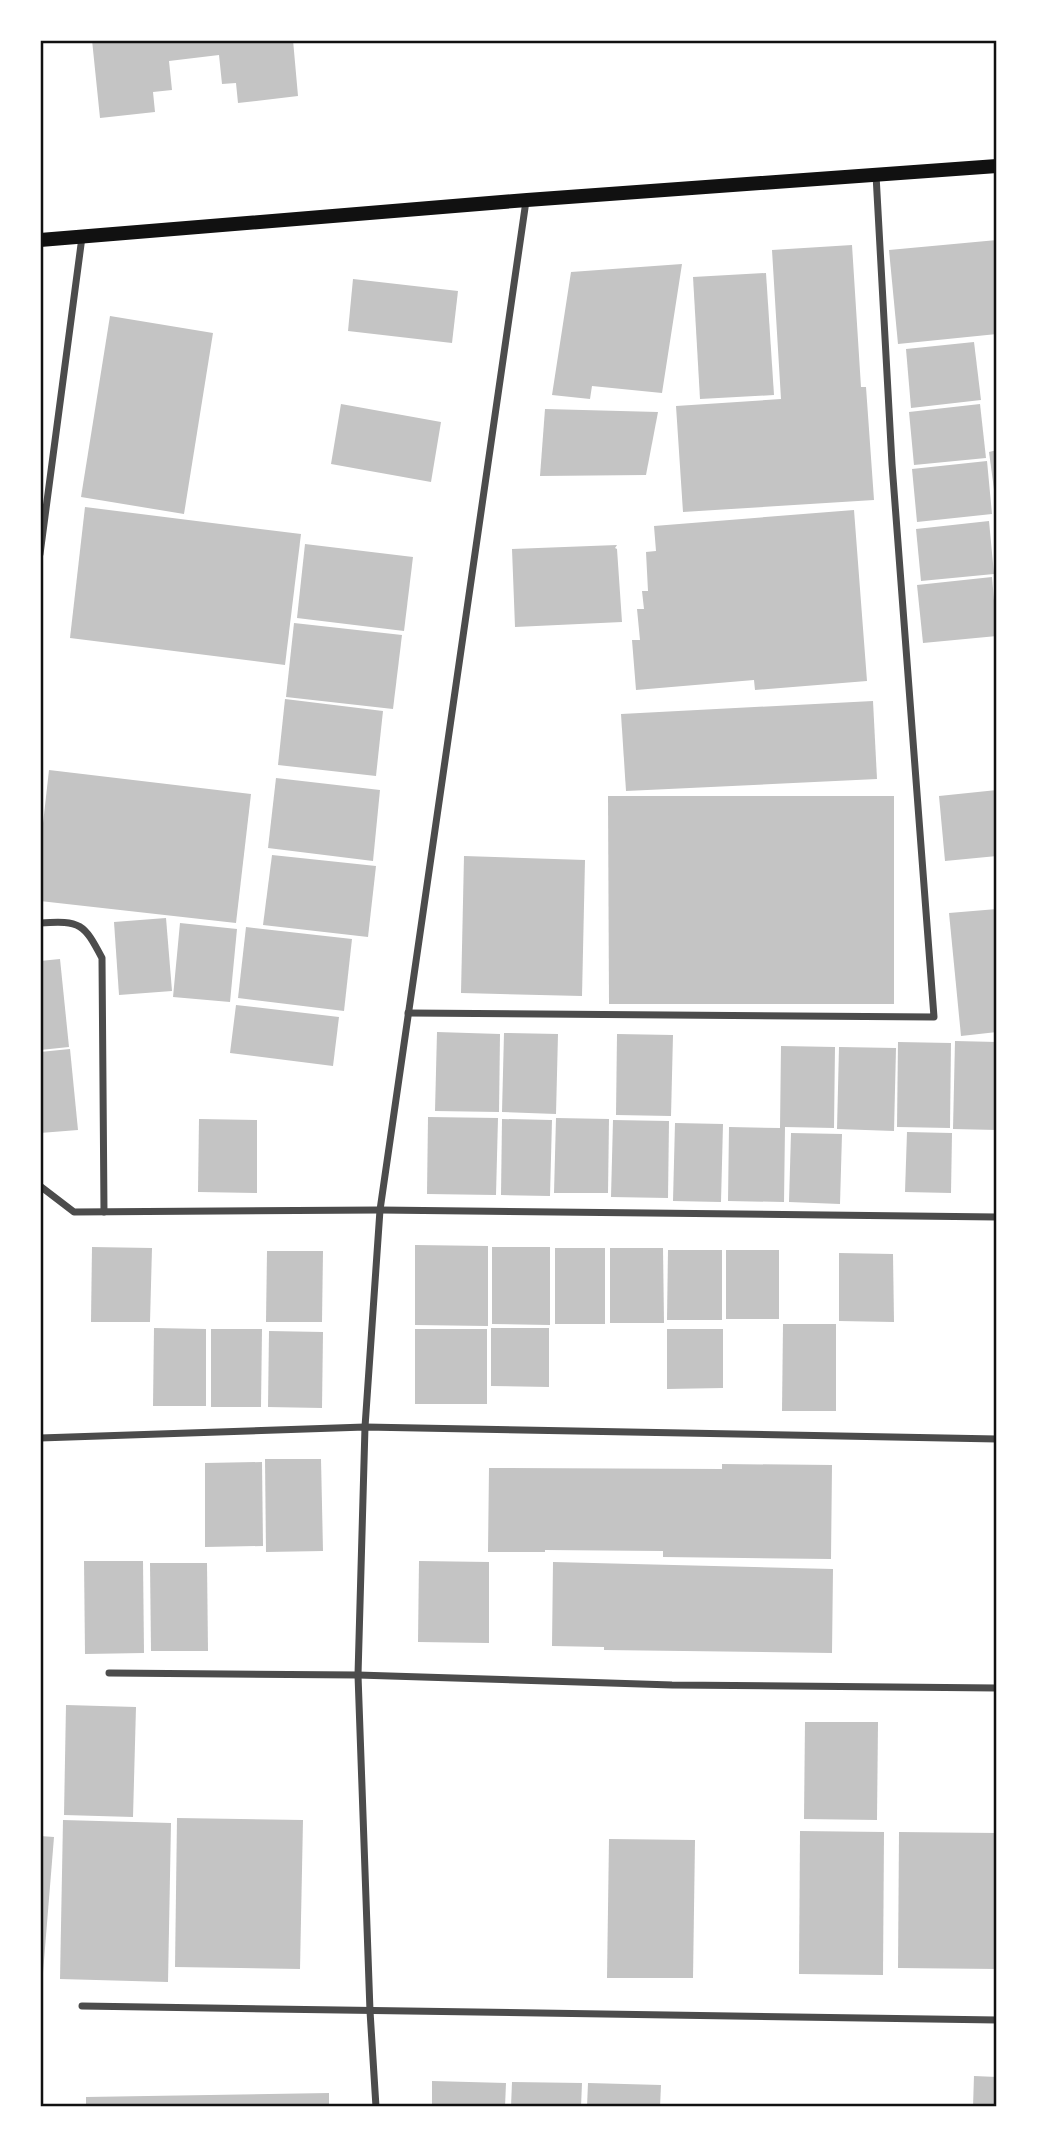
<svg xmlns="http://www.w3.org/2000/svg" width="1037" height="2147" viewBox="0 0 1037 2147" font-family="Cabin,sans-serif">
	<rect width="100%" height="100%" fill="#fff"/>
	<g fill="#c4c4c4">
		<path d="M92 40H293L298 96 238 103 236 83 222 84 219 55 169 61 172 90 153 92 155 112 100 118Z"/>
		<path d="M997 240V334L898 344 889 250Z"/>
		<path d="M852 245 861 387H866L874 500 683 512 676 406 781 399 772 250Z"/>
		<path d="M682 264 662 393 592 386 590 399 552 395 571 272Z"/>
		<path d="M766 273 774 395 700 399 693 277Z"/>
		<path d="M353 279 458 291 452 343 348 331Z"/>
		<path d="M110 316 213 333 184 514 81 497Z"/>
		<path d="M974 342 981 400 911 408 906 349Z"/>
		<path d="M341 404 441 422 431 482 331 464Z"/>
		<path d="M980 404 986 458 914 465 909 412Z"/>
		<path d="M545 409 658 412 646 475 540 476Z"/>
		<path d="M997 450V496L995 497 989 452Z"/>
		<path d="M987 461 992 514 917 522 912 469Z"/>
		<path d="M85 507 301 534 285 665 70 638Z"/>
		<path d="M854 510 867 681 755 690 754 680 636 690 632 640H640L637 609H644L642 591H648L646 552 656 551 654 526Z"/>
		<path d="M989 521 994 574 921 581 916 529Z"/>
		<path d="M305 544 413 557 404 631 297 618Z"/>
		<path d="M617 545 615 548 617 549 622 622 515 627 512 549Z"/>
		<path d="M992 577 997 636 923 643 917 585Z"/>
		<path d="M294 623 402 635 393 709 286 697Z"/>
		<path d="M285 699 383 711 376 776 278 765Z"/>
		<path d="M873 701 877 779 626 791 621 714Z"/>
		<path d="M49 770 251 794 236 923 40 901V850Z"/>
		<path d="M276 778 380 790 373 861 268 848Z"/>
		<path d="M997 790V856L945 861 939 796Z"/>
		<path d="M608 796H894V1004H609Z"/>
		<path d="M272 855 376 866 368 937 263 925Z"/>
		<path d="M464 856 585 860 582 996 461 993Z"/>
		<path d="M997 909V1032L961 1036 949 913Z"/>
		<path d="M166 918 172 991 119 995 114 922Z"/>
		<path d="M180 923 237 929 230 1002 173 997Z"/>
		<path d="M246 927 352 939 344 1011 238 998Z"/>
		<path d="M60 959 69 1047 40 1050V961Z"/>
		<path d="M236 1005 339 1017 333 1066 230 1053Z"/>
		<path d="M437 1032 500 1034 499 1112 435 1111Z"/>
		<path d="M504 1033 558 1034 556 1114 502 1112Z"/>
		<path d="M617 1034 673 1035 671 1116 616 1115Z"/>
		<path d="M955 1041 997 1042V1130L953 1129Z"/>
		<path d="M898 1042 951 1043 950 1128 897 1127Z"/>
		<path d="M781 1046 835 1047 834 1128 785 1127 784 1202 728 1201 729 1127 780 1128Z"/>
		<path d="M839 1047 896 1048 894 1131 837 1129Z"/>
		<path d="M70 1049 78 1130 40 1133V1052Z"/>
		<path d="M428 1117 498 1118 496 1195 427 1194Z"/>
		<path d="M556 1118 609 1119 608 1193H554Z"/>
		<path d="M199 1119 257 1120V1193L198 1192Z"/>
		<path d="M502 1119 552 1120 550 1196 501 1195Z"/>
		<path d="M613 1120 669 1121 668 1198 611 1197Z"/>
		<path d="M675 1123 723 1124 721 1202 673 1201Z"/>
		<path d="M907 1132 952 1133 951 1193 905 1192Z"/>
		<path d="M791 1133 842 1134 840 1204 789 1202Z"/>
		<path d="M415 1245 488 1246V1326L415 1325Z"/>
		<path d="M92 1247 152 1248 150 1322H91Z"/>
		<path d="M492 1247H550V1325L492 1324Z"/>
		<rect x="555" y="1248" width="50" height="76"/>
		<path d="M610 1248H663L664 1323H610Z"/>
		<path d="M668 1250H722V1320H667Z"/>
		<rect x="726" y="1250" width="53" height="69"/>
		<path d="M267 1251H323L322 1322H266Z"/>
		<path d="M839 1253 893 1254 894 1322 839 1321Z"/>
		<path d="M783 1324H836V1411H782Z"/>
		<path d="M154 1328 206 1329V1406H153Z"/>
		<path d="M491 1328H549V1387L491 1386Z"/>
		<path d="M211 1329H262L261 1407H211Z"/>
		<rect x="415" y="1329" width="72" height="75"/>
		<path d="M667 1329H723V1388L667 1389Z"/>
		<path d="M269 1331 323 1332 322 1408 268 1407Z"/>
		<path d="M265 1459H321L323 1551 266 1552Z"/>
		<path d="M262 1462 263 1546 205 1547V1463Z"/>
		<path d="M722 1464 832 1465 831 1559 663 1557V1551L545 1550V1552H488L489 1468 722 1469Z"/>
		<path d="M84 1561H143L144 1653 85 1654Z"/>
		<path d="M419 1561 489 1562V1643L418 1642Z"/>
		<path d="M553 1562 833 1569 832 1653 604 1650V1647L552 1646Z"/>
		<path d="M150 1563H207L208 1651H151Z"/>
		<path d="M66 1705 136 1707 133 1817 64 1815Z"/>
		<path d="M805 1722H878L877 1820 804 1819Z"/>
		<path d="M177 1818 303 1820 300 1969 175 1967Z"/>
		<path d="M63 1820 171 1823 168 1982 60 1979Z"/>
		<path d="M800 1831 884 1832 883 1975 799 1974Z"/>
		<path d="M899 1832 997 1833V1969L898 1968Z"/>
		<path d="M40 1836 54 1837 42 1985H40Z"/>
		<path d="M609 1839 695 1840 693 1978H607Z"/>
		<path d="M974 2076 997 2077V2107H973Z"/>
		<path d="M432 2081 506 2083 505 2107H432Z"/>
		<path d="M512 2082 582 2083 581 2107H511Z"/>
		<path d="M588 2083 661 2085 660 2107H587Z"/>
		<path d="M329 2093V2107H86V2097Z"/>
	</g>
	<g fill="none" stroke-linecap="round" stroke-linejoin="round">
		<g stroke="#4c4c4c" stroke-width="7">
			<path d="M40 554 82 237"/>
			<path d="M40 923C81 920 84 924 102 958L104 1212"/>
			<path d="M408 1013 934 1017 892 464 876 175"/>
			<path d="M40 1186 74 1212 380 1210 997 1217"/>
			<path d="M40 1438 365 1427 997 1439"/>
			<path d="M109 1673 358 1675 672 1685 997 1688"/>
			<path d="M82 2006 997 2020"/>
			<path d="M376 2107 370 2011 358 1675 365 1427 380 1210 526 201"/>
		</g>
		<path stroke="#111" stroke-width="14" d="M40 240 527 200 997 166"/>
	</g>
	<rect width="1037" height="2147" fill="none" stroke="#ffffff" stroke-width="84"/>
	<rect x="42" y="42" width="953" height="2063" fill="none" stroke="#111" stroke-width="2.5"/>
</svg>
